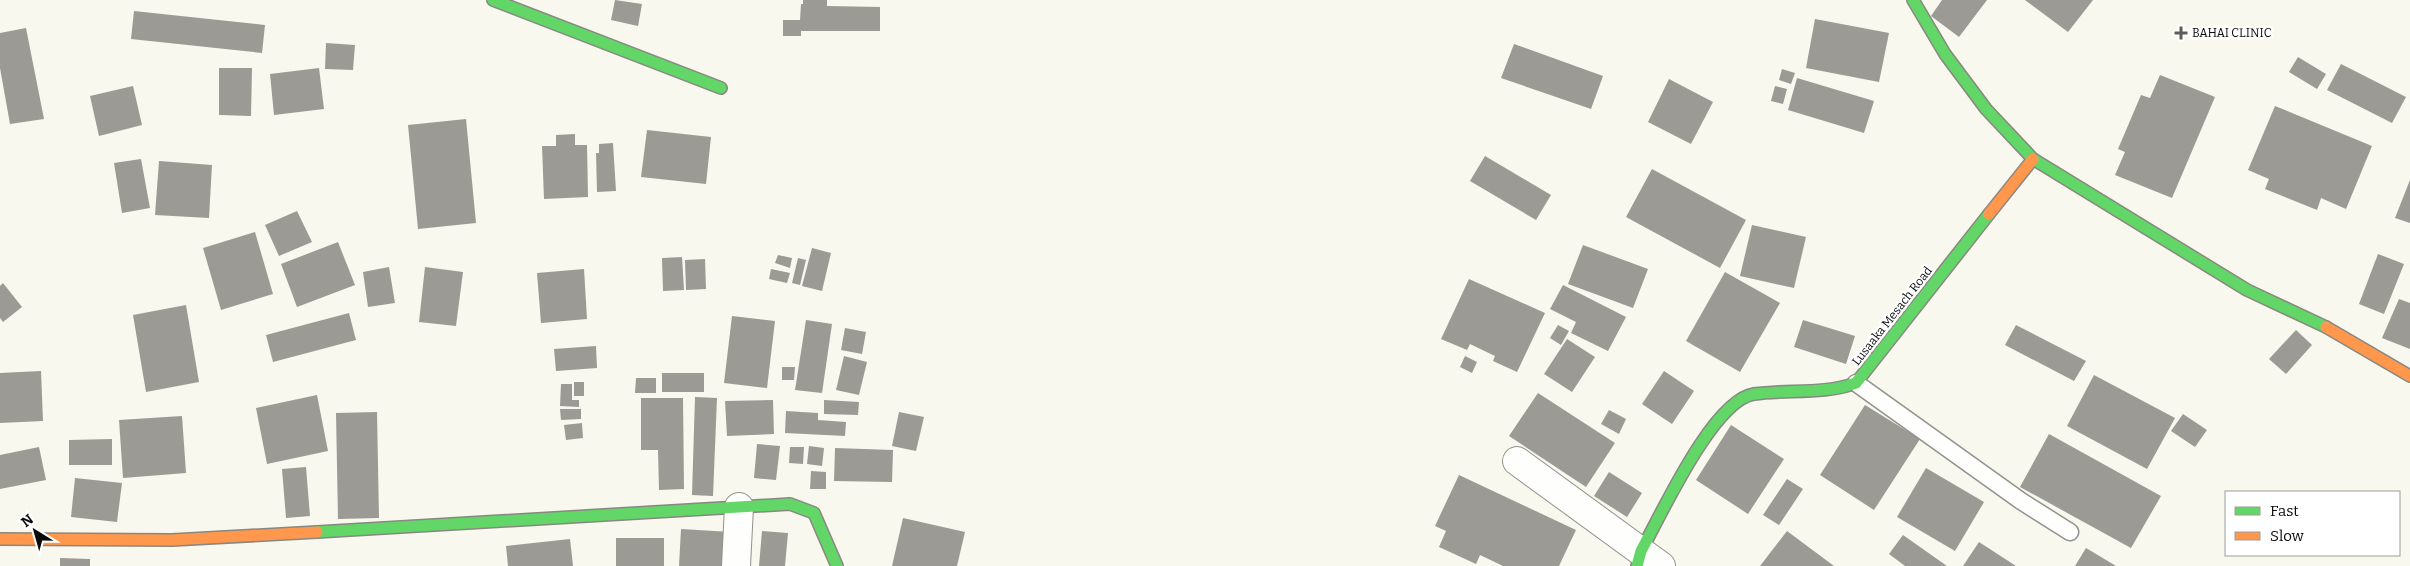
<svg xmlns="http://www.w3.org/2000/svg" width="2410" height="566" viewBox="0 0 2410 566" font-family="Bitter,serif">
	<rect width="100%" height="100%" fill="#f8f8ee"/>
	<g fill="#9b9a94">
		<path d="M615 0 642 4 638 26 611 20Z"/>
		<path d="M803 0H827V6L880 7V31H801V36H783V20H800L801 4H803Z"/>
		<path d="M1942 0H1987L1959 37 1931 16Z"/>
		<path d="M2025 0H2093L2068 32Z"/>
		<path d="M134 11 265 25 262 53 131 39Z"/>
		<path d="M1815 19 1889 33 1879 82 1806 68Z"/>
		<path d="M26 28 44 119 10 124 0 68V33Z"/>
		<path d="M326 43 355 45 353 70 325 69Z"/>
		<path d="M1514 44 1603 76 1591 109 1501 78Z"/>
		<path d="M2298 57 2326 74 2317 89 2289 72Z"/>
		<path d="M2341 64 2406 97 2392 123 2327 90Z"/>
		<path d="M219 68H252L251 116 219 115Z"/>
		<path d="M319 68 324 109 274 115 270 74Z"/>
		<path d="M1782 69 1795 73 1791 84 1779 80Z"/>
		<path d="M2160 75 2215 97 2172 198 2115 175 2125 152 2118 149 2141 95 2150 98Z"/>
		<path d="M1797 78 1874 101 1864 133 1788 110Z"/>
		<path d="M1669 79 1713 102 1691 144 1648 122Z"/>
		<path d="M133 86 142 125 99 136 90 96Z"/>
		<path d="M1775 86 1787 89 1783 104 1771 101Z"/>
		<path d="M2275 106 2372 146 2346 209 2321 198 2317 210 2265 189 2269 179 2248 170Z"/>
		<path d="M466 119 476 223 418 229 408 125Z"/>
		<path d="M647 130 711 137 706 184 641 177Z"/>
		<path d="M575 134V145H587L588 197 544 199 542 146H556V135Z"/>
		<path d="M613 143 616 191 597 192 596 153H599V144Z"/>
		<path d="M1485 156 1551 195 1536 220 1470 181Z"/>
		<path d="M141 159 150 208 122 213 114 163Z"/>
		<path d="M159 161 212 165 209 218 155 215Z"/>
		<path d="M1652 169 1746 220 1720 268 1626 217Z"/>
		<path d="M2410 180V223L2395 218Z"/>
		<path d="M297 211 312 242 279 256 265 225Z"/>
		<path d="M1752 225 1806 237 1794 288 1740 276Z"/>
		<path d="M255 232 273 294 221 310 203 248Z"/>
		<path d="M338 242 355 285 297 307 281 264Z"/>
		<path d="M1583 245 1648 269 1633 308 1568 284Z"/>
		<path d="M812 248 831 253 822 291 802 286Z"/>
		<path d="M2378 254 2404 264 2384 314 2359 304Z"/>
		<path d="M778 255 792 258 790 268 775 263Z"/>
		<path d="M682 257 684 290 663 291 662 258Z"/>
		<path d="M798 258 806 260 800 285 792 283Z"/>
		<path d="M705 259 706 289 686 290 685 260Z"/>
		<path d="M389 267 395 303 368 307 363 272Z"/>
		<path d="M425 267 463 272 456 326 419 322Z"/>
		<path d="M584 269 587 319 541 323 537 273Z"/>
		<path d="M771 269 790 273 787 283 769 279Z"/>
		<path d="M1725 272 1780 303 1740 372 1686 341Z"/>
		<path d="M1469 279 1545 313 1517 372 1493 361 1495 356 1470 344 1467 350 1441 339Z"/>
		<path d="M3 283 22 307 3 322 0 318V286Z"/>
		<path d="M1563 285 1626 317 1608 351 1571 333 1576 322 1550 309Z"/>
		<path d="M2399 299 2410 303V349L2382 338Z"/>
		<path d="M186 305 199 382 146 392 133 315Z"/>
		<path d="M349 313 356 340 273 362 266 335Z"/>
		<path d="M732 316 775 321 767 388 724 383Z"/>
		<path d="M806 320 832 324 822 393 795 390Z"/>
		<path d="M1803 320 1855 336 1846 364 1794 347Z"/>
		<path d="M1558 325 1569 331 1561 345 1550 338Z"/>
		<path d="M2016 325 2086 361 2074 381 2005 345Z"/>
		<path d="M845 328 866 332 862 354 841 350Z"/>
		<path d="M2296 330 2312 345 2286 374 2269 359Z"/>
		<path d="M1567 339 1595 357 1572 392 1544 374Z"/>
		<path d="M596 346 597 368 556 371 554 349Z"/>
		<path d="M844 356 867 362 859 395 836 390Z"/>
		<path d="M1465 356 1477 362 1472 373 1460 367Z"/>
		<path d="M782 367H795L794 380H782Z"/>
		<path d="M41 371 43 421 0 423V373Z"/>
		<path d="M1664 371 1694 391 1672 424 1642 404Z"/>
		<rect x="662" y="373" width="42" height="19"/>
		<path d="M2094 375 2175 418 2147 469 2067 426Z"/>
		<path d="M636 378H656V393H635Z"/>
		<rect x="574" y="382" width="10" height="14"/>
		<path d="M561 384H572V400H579V407L560 406Z"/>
		<path d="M1538 393 1615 443 1586 487 1509 436Z"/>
		<path d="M317 395 328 451 267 464 256 408Z"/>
		<path d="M695 397 717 398 713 496 692 495Z"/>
		<path d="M641 398H683L684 489 659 490 658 450H641Z"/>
		<path d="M773 400 774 434 727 436 725 401Z"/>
		<path d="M824 400 859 402 858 415 824 414Z"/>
		<path d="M1865 405 1920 439 1874 510 1820 475Z"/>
		<path d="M560 409H581V419L561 420Z"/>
		<path d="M1609 410 1626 419 1619 434 1601 424Z"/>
		<path d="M786 411 818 413V420L846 422 845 436 785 433Z"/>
		<path d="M377 412 379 518 338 519 336 413Z"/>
		<path d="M899 412 924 417 916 451 892 446Z"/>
		<path d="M2183 414 2207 430 2195 447 2171 431Z"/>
		<path d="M182 416 186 473 123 478 119 420Z"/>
		<path d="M582 423 583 438 566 440 564 425Z"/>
		<path d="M1731 425 1784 459 1748 514 1696 480Z"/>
		<path d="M2049 434 2161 496 2131 548 2020 487Z"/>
		<path d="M112 439V465H69V440Z"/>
		<path d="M757 444 780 446 776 480 754 478Z"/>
		<path d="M809 446 824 448 822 466 807 464Z"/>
		<path d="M39 447 46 480 0 489V455Z"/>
		<path d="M790 447H804L803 464 789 463Z"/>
		<path d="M835 448 893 450 892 482 834 481Z"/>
		<path d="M306 467 310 516 286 518 282 469Z"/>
		<path d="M1926 468 1984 502 1955 551 1897 517Z"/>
		<path d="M811 471 826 472V489H810Z"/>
		<path d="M1609 472 1642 493 1627 517 1594 496Z"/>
		<path d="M1459 475 1576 530 1559 566H1503L1480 555 1476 564 1439 547 1446 531 1435 526Z"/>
		<path d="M75 478 122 483 117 522 71 517Z"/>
		<path d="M1787 479 1803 489 1779 525 1763 515Z"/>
		<path d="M903 518 965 532 957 566H892Z"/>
		<path d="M681 529 731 532 729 566H679Z"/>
		<path d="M762 531 788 533 785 566H759Z"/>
		<path d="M1787 531 1834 566H1760Z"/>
		<path d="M1903 535 1947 566H1905L1889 554Z"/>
		<rect x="616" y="538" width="48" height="28"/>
		<path d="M570 539 573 566H508L506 546Z"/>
		<path d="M1979 542 2016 566H1963Z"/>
		<path d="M2086 548 2116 566H2075Z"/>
		<path d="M60 558 90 559V566H60Z"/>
	</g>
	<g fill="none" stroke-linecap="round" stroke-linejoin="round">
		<defs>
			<path id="lane" d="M1856 383 2021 501 2070 532"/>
			<g id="street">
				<path d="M1517 461 1661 566"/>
				<path d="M736 566 739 507"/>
			</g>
			<g id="fast">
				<path d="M493 0 721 88"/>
				<path d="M1913 0 1945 54 1986 109 2033 159 2247 290 2326 327"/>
				<path d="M317 532 790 504 814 513 837 566"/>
				<path d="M1637 566 1641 551C1661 515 1713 400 1754 394 1788 389 1823 395 1856 383L1989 214"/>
			</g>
			<g id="slow">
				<path d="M1989 214 2033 159"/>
				<path d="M2326 327 2410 376"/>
				<path d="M0 539 172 540 317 532"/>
			</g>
		</defs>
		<use href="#lane" stroke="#91918d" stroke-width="19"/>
		<use href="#street" stroke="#91918d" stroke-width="30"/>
		<use href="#fast" stroke="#888883" stroke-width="14"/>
		<use href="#slow" stroke="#888883" stroke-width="14"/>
		<use href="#lane" stroke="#fefefc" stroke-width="16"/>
		<use href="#street" stroke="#fefefc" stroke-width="28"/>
		<use href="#fast" stroke="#63d668" stroke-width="11"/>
		<use href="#slow" stroke="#ff974d" stroke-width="11"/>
	</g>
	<path fill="#5d5d5a" stroke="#fff" stroke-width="2" d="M2178.5 25.5h5v5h5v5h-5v5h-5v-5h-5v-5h5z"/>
	<g text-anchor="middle" stroke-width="5" stroke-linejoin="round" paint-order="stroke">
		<g font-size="12" fill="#0a0a0a" stroke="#fff" text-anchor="start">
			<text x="2192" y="37">BAHAI CLINIC</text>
		</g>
		<g font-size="12" fill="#0a0a0a" stroke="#fff">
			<text transform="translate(1892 316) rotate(-52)" y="4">Lusaaka Mesach Road</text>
		</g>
	</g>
	<rect x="2225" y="491" width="175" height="65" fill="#ffffff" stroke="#9d9d9d"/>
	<rect x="2235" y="507" width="25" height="8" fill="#63d668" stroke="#9d9d9d"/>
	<text x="2270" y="516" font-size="15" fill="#0a0a0a">Fast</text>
	<rect x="2235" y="532" width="25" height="8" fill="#ff974d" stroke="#9d9d9d"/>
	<text x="2270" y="541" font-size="15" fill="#0a0a0a">Slow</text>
	<g transform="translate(35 531) rotate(323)" stroke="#ffffff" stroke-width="4" paint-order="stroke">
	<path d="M0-4L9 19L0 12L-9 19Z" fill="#0a0a0a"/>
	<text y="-8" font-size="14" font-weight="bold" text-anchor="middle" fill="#0a0a0a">N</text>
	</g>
</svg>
